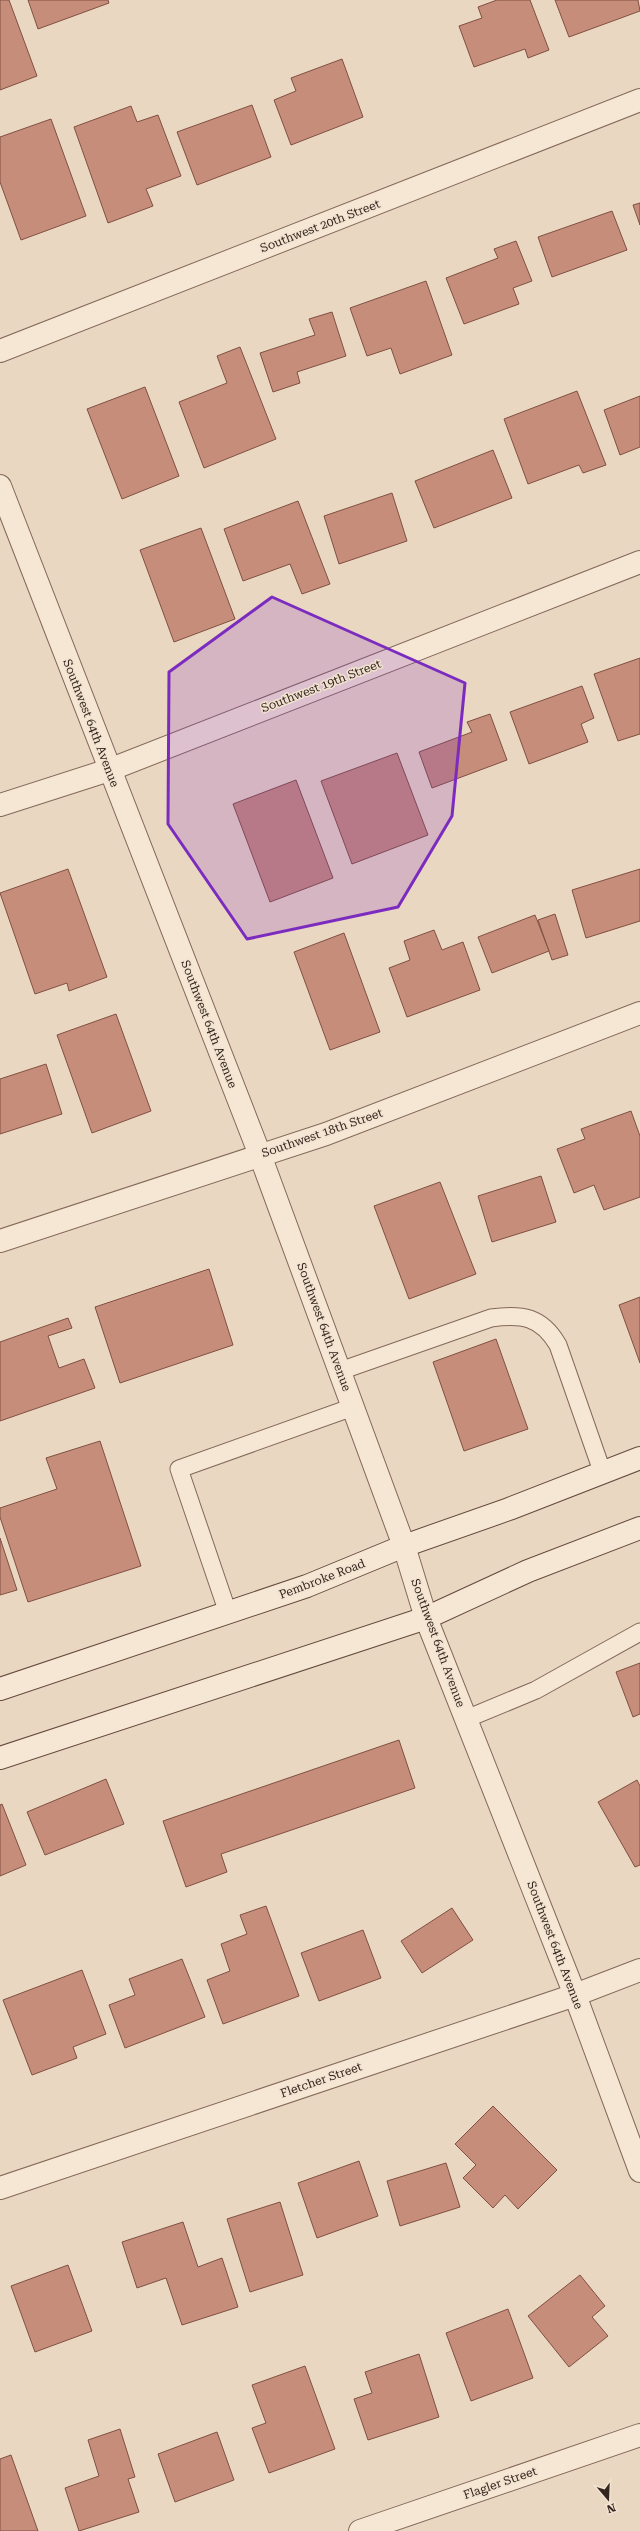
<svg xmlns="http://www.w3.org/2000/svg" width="640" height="2531" viewBox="0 0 640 2531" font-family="'Roboto Serif',serif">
	<rect width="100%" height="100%" fill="#ead7c2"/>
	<g fill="#c68d7a" stroke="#805042">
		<path d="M0 0H9L37 76 0 90Z"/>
		<path d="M28 0H108L109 3 38 29Z"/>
		<path d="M497 0H530L549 50 528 58 525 49 474 67 459 26 482 18 478 7Z"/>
		<path d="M555 0H638L640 11 569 37Z"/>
		<path d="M342 59 363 117 291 145 274 100 296 91 291 78Z"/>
		<path d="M252 105 271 157 197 185 177 132Z"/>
		<path d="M131 106 137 122 158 115 181 176 146 189 153 206 108 223 74 127Z"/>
		<path d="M51 119 86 216 21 240 0 182V137Z"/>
		<path d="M640 203V225L633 205Z"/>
		<path d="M612 211 627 250 552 277 538 237Z"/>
		<path d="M516 241 532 281 513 288 519 304 464 324 446 278 498 258 494 249Z"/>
		<path d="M426 281 452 355 400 374 391 348 367 356 350 308Z"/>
		<path d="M332 312 346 356 297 372 300 383 273 392 260 353 315 335 309 319Z"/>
		<path d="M240 347 276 439 204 468 179 402 227 383 217 356Z"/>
		<path d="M145 387 179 476 122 499 87 409Z"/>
		<path d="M577 391 606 465 583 473 579 465 528 484 504 419Z"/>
		<path d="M640 396V447L620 455 604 410Z"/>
		<path d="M493 450 512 498 434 528 415 481Z"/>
		<path d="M392 493 407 541 339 564 324 516Z"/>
		<path d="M298 501 330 584 302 594 290 564 243 581 224 529Z"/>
		<path d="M201 528 235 619 174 642 140 550Z"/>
		<path d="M640 658V734L618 741 594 674Z"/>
		<path d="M582 686 594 718 581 724 588 742 529 764 510 712Z"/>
		<path d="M490 714 507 760 432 788 419 752 472 732 467 722Z"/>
		<path d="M397 753 428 835 352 864 321 781Z"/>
		<path d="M296 780 333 878 270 902 233 804Z"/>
		<path d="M68 869 107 977 69 991 67 983 35 994 0 893Z"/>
		<path d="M640 869V921L586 938 572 890Z"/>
		<path d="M555 914 568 955 552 960 538 920Z"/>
		<path d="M535 915 549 951 492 973 478 937Z"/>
		<path d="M434 930 442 950 463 942 480 990 407 1017 389 968 410 960 404 941Z"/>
		<path d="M344 933 380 1032 330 1050 294 952Z"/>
		<path d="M116 1014 151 1111 92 1133 57 1035Z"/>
		<path d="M46 1064 62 1114 0 1134V1079Z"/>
		<path d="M631 1111 640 1136V1197L604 1210 594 1185 574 1193 557 1149 585 1139 581 1129Z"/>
		<path d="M541 1176 556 1222 492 1242 478 1196Z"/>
		<path d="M440 1182 476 1274 409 1299 374 1206Z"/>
		<path d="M209 1269 233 1345 120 1383 95 1307Z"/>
		<path d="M640 1297V1363L619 1305Z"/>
		<path d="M68 1318 72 1328 48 1336 59 1368 84 1359 95 1388 0 1421V1342Z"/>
		<path d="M496 1339 528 1429 464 1451 433 1362Z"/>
		<path d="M100 1441 141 1566 28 1602 0 1517V1508L57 1489 46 1458Z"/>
		<path d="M0 1538 17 1590 0 1595Z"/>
		<path d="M640 1663V1714L633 1717 616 1672Z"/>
		<path d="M399 1740 415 1788 221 1854 227 1872 186 1887 163 1821Z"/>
		<path d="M106 1779 124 1824 45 1855 27 1812Z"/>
		<path d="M637 1780 640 1786V1865L635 1867 598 1802Z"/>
		<path d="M2 1804 26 1865 0 1876V1805Z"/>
		<path d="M266 1906 299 1996 223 2024 207 1980 230 1971 221 1944 247 1934 240 1915Z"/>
		<path d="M452 1908 473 1940 422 1973 401 1941Z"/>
		<path d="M363 1930 381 1978 319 2001 301 1953Z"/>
		<path d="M182 1959 205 2017 125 2048 109 2005 135 1995 129 1979Z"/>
		<path d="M82 1970 106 2034 73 2047 77 2058 32 2075 3 2000Z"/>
		<path d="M493 2106 557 2170 518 2209 505 2195 493 2208 463 2178 476 2165 455 2144Z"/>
		<path d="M359 2161 378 2216 317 2238 298 2183Z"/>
		<path d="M446 2163 460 2207 400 2226 387 2181Z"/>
		<path d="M280 2202 303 2275 250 2292 227 2219Z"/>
		<path d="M183 2222 198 2267 222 2258 238 2307 182 2325 166 2278 137 2288 122 2242Z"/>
		<path d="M68 2265 92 2331 35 2352 11 2286Z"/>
		<path d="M580 2275 605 2306 592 2317 608 2336 569 2367 528 2316Z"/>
		<path d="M508 2309 533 2378 471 2401 446 2333Z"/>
		<path d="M419 2354 439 2417 368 2440 354 2399 372 2393 365 2372Z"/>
		<path d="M305 2366 335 2449 269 2473 252 2428 266 2423 252 2385Z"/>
		<path d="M120 2429 135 2477 128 2479 139 2512 79 2531 65 2488 99 2476 88 2440Z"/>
		<path d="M217 2432 234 2480 175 2502 158 2454Z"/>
		<path d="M11 2455 38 2531H0V2459Z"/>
	</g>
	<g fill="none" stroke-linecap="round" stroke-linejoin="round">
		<defs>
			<g id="service">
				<path d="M340 1371 491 1318C522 1314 541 1316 558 1345L603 1474"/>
				<path d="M228 1613 179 1469 353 1407"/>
				<path d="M466 1719 536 1690 640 1632"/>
			</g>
			<g id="minor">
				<path d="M0 351 640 100"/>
				<path d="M0 486 260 1155 404 1546"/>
				<path d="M0 805 109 770 640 562"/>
				<path d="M0 1241 326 1134 640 1013"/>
				<path d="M0 2188 575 1995 640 1970"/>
				<path d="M360 2531 640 2435"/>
			</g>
			<path id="tertiary" d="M404 1546 426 1618 575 1995 640 2171"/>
			<g id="secondary">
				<path d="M0 1689 307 1586 404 1546 509 1509 640 1458"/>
				<path d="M0 1758 426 1618 528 1571 640 1528"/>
			</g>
		</defs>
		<use href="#service" stroke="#83695a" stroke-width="19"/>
		<use href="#minor" stroke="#83695a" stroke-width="24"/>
		<use href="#tertiary" stroke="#83695a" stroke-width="24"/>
		<use href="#secondary" stroke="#654b3e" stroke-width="24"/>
		<use href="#service" stroke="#f6e6d4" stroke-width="17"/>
		<use href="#minor" stroke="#f6e6d4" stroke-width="22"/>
		<use href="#tertiary" stroke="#f6e6d4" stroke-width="22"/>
		<use href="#secondary" stroke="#f6e6d4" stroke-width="22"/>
	</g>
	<path fill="#7b2cbf" fill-opacity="0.2" stroke="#7b2cbf" stroke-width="3" stroke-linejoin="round" d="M272 597 465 683 452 816 398 907 247 939 168 824 169 672Z"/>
	<g text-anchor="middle" stroke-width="3" stroke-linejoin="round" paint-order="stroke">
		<g font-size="12" fill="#34251e" stroke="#f2e3d1">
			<text transform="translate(320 226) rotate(-21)" y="4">Southwest 20th Street</text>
			<text transform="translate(321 686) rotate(-21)" y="4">Southwest 19th Street</text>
			<text transform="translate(91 723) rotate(69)" y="4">Southwest 64th Avenue</text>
			<text transform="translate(209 1024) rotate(69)" y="4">Southwest 64th Avenue</text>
			<text transform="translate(322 1133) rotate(-19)" y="4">Southwest 18th Street</text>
			<text transform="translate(324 1327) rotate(70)" y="4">Southwest 64th Avenue</text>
			<text transform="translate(322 1579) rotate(-21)" y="4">Pembroke Road</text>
			<text transform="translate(438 1643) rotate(70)" y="4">Southwest 64th Avenue</text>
			<text transform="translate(555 1945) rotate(69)" y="4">Southwest 64th Avenue</text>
			<text transform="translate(321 2080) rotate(-19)" y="4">Fletcher Street</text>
			<text transform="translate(500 2483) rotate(-19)" y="4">Flagler Street</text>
		</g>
	</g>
	<g transform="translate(608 2499) rotate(161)" stroke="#f2e3d1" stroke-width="3" paint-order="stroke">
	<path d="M0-3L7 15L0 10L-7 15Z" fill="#34251e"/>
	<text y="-6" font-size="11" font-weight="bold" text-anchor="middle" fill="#34251e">N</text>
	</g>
</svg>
